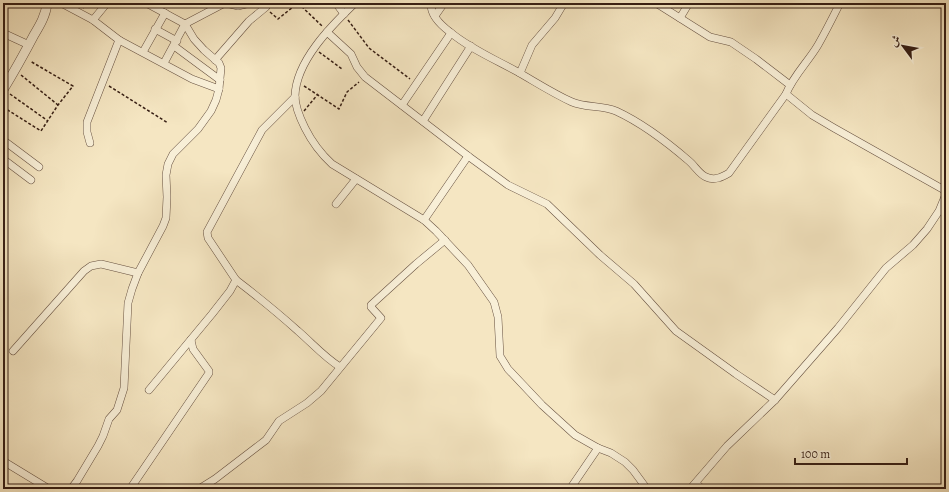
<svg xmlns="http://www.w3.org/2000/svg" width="949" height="492" viewBox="0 0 949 492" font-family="Alegreya,Amiri,serif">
	<rect width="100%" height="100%" fill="#f5e6c2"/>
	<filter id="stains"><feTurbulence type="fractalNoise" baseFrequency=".005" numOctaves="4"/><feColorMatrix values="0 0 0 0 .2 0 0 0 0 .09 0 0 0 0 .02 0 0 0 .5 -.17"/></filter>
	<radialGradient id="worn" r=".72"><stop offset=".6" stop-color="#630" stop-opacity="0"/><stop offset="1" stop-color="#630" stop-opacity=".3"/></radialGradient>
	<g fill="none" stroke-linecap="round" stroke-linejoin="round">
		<defs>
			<g id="minor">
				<path d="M61 3 93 20 119 40 192 79 219 89"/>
				<path d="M226 3 238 6 250 3"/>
				<path d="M336 3 344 14"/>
				<path d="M355 3C331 26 296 61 295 96 295 107 300 118 305 128 312 142 320 153 332 164L424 220 436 231 468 265 494 302 498 317 500 356 508 369 542 405 575 435 598 448 611 453 625 462 633 470 647 489"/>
				<path d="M431 3C430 15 442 26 450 32 469 48 494 59 516 71 534 81 552 93 572 102 586 108 602 105 616 111 642 123 667 142 689 161 695 166 699 174 706 177 715 181 722 177 729 173L786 94C793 76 808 62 818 45 826 31 833 17 840 3"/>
				<path d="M656 3 710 37 731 42 756 59 790 85"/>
				<path d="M435 16 444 3"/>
				<path d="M680 18 689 3"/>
				<path d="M93 20 107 3"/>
				<path d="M155 29 177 41"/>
				<path d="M327 32 351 54 357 67 365 77 468 156 508 185 547 204 600 255 634 284 676 331 736 374 775 400"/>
				<path d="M3 33 29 45"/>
				<path d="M174 46 220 80"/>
				<path d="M143 52 165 13"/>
				<path d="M215 60 249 21 266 7"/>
				<path d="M164 63 185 24 225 3"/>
				<path d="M520 73 532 45 555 18 564 3"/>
				<path d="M786 94 812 115 834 128 946 191"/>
				<path d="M402 105 451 33"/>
				<path d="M423 121 471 46"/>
				<path d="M3 140 39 167"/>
				<path d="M90 143 87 132V122L119 40"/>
				<path d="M3 159 31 180"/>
				<path d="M336 204 356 179"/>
				<path d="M424 220 468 156"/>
				<path d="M236 280C257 296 278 313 298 331 312 343 324 357 340 367"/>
				<path d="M13 351 84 271 91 266 101 264 138 273"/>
				<path d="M149 390 212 314 230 291 236 280 208 238 207 232 262 130 295 97"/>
				<path d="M3 461 49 489"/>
				<path d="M696 483 702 489"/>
				<path d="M71 489 77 481 98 446 103 436 109 419 117 410 124 388 128 303 132 289 138 273 163 226 166 218 167 197 166 175 168 164 173 154 198 129 211 111 216 100 219 89 221 68 219 63 204 50 194 39 185 24 146 3"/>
				<path d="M130 489 209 373V371L193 349 191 340"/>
				<path d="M199 489 215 479 266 440 279 421 307 403 321 391 381 318 371 307V305L416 264 445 240"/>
				<path d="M570 489 598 448"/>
				<path d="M690 489 727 446 775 400 838 328 886 268 913 245 927 229 939 211 946 194"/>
			</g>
			<path id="tertiary" d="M3 90C14 72 24 54 34 35 40 25 46 15 47 3"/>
		</defs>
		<use href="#minor" stroke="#665040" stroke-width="8"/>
		<use href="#tertiary" stroke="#665040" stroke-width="10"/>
		<g stroke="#361e14" stroke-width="1.5" stroke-dasharray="3 2" stroke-linecap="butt">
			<path d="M298 3 322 26"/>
			<path d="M83 8 87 3"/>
			<path d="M270 12 278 19 298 3"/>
			<path d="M348 20 369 48 410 79"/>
			<path d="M319 52 342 69"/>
			<path d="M21 75 58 105"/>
			<path d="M109 86 168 123"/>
			<path d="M304 86 339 109 347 92 359 82"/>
			<path d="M10 94 48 121"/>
			<path d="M3 107 41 131 58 105 73 86 30 61"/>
			<path d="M304 111 318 94"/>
		</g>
		<use href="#minor" stroke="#f8efd7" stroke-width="7"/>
		<use href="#tertiary" stroke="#f8efd7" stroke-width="9"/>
	</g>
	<rect width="949" height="492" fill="none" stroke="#f5e6c2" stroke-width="16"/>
	<rect x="4" y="4" width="941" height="484" fill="none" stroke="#361e14" stroke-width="2"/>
	<rect x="8" y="8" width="933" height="476" fill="none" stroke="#361e14"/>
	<g transform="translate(903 46) rotate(302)" stroke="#f8efd7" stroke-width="3" paint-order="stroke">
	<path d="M0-3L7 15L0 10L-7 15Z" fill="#361e14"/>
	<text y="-6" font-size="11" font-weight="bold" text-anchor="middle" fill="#361e14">ش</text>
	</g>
	<path d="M795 458v6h112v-6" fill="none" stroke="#361e14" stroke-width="2"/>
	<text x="801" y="458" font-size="12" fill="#361e14" stroke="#f8efd7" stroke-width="3" paint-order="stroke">100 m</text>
	<rect width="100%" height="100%" filter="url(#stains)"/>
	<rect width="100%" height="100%" fill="url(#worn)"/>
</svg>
